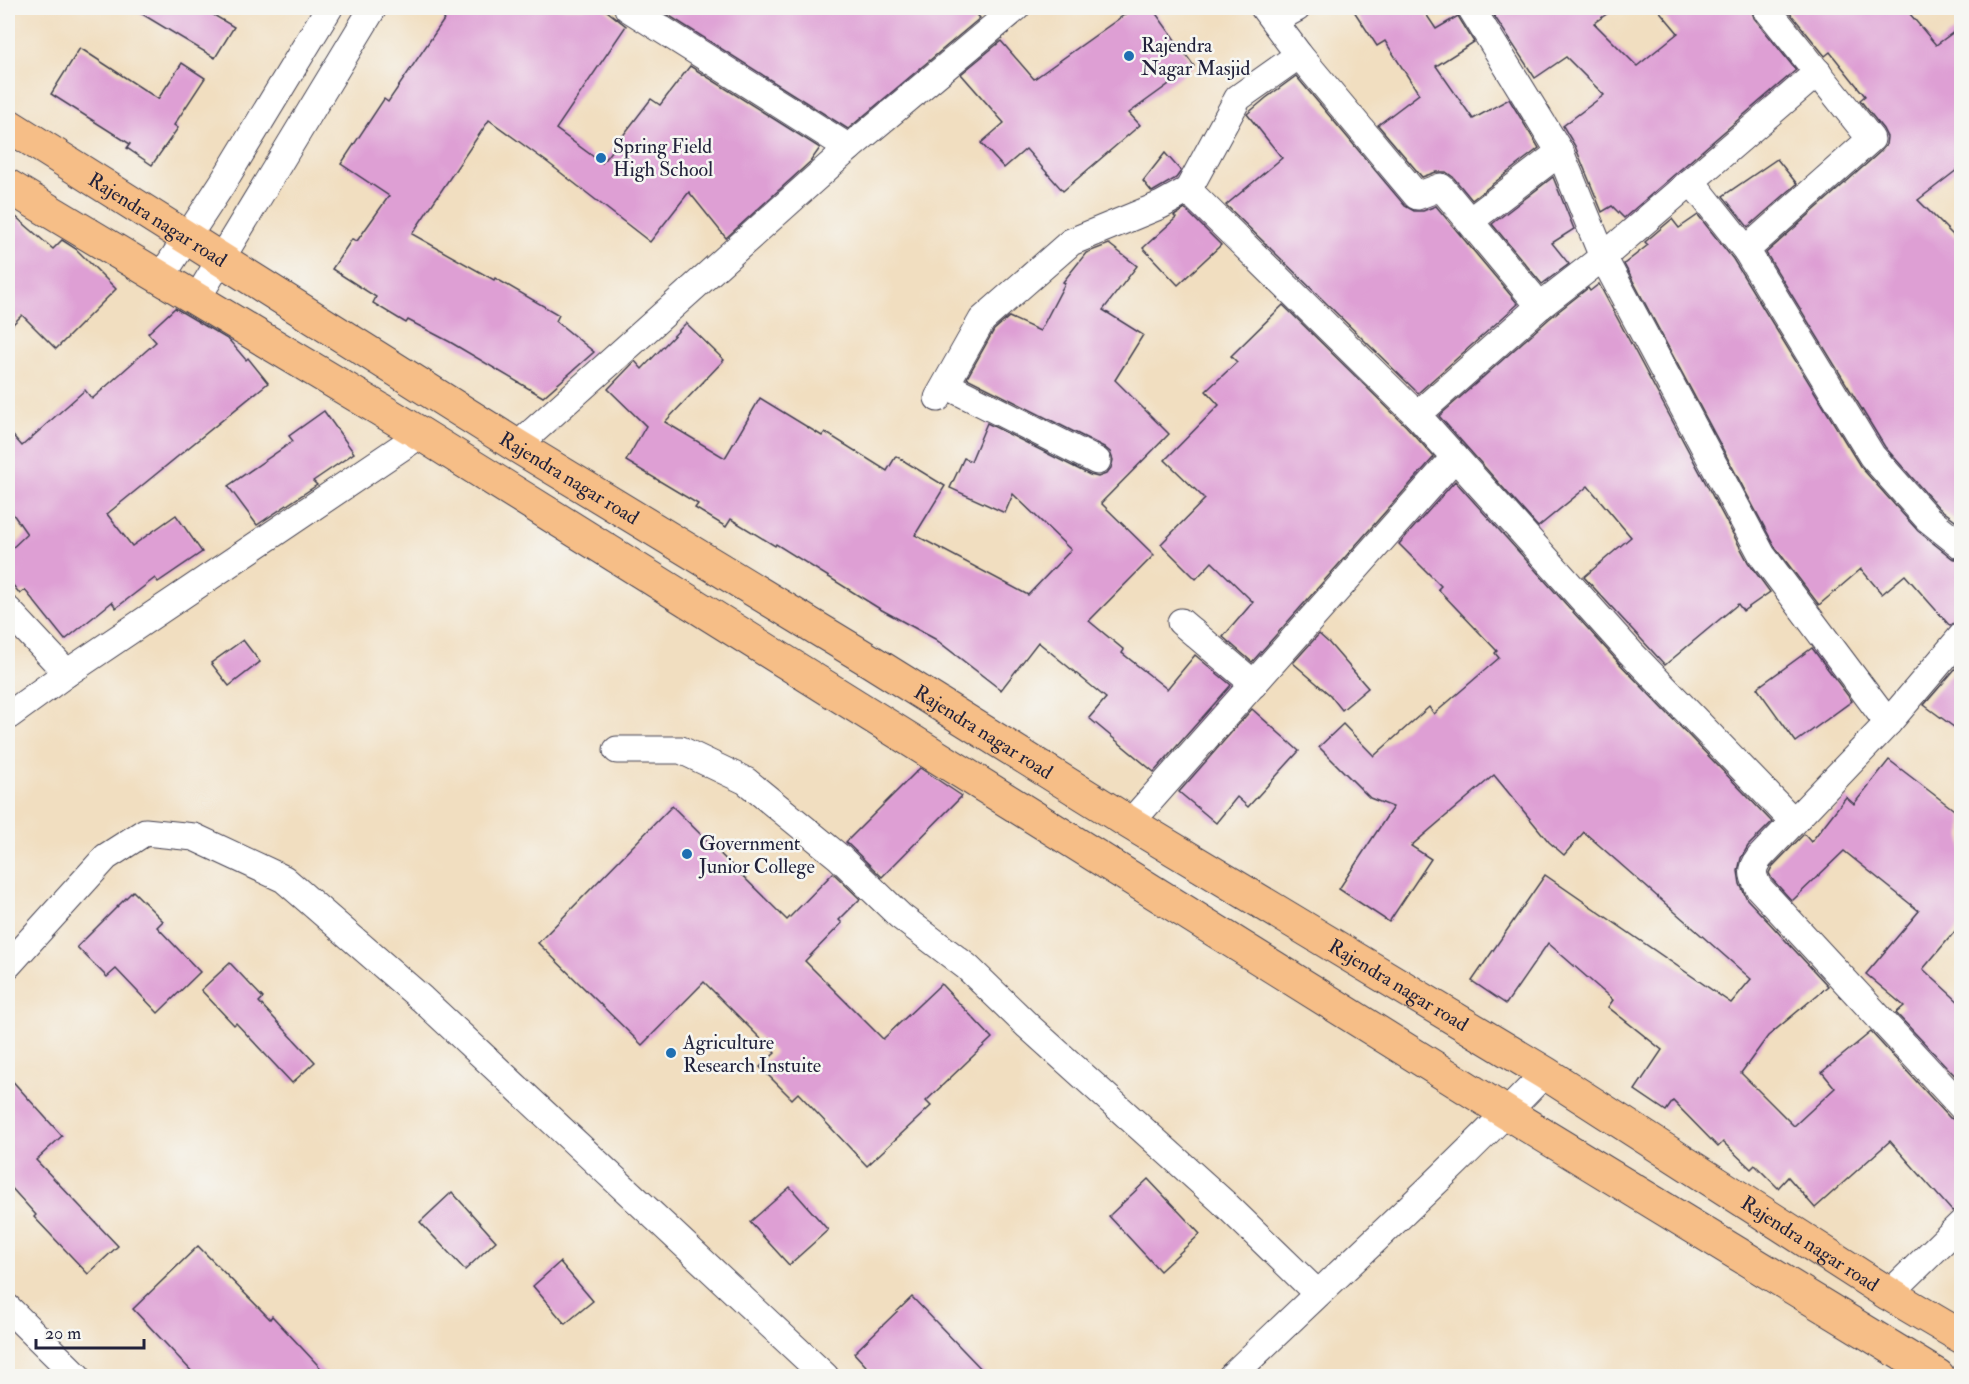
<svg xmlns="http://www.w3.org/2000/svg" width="1969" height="1384" viewBox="0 0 1969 1384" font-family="'IM FELL Double Pica',serif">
	<rect width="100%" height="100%" fill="#f6f6f2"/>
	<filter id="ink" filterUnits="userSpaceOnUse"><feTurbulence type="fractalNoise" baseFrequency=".0167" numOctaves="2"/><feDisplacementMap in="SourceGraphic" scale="12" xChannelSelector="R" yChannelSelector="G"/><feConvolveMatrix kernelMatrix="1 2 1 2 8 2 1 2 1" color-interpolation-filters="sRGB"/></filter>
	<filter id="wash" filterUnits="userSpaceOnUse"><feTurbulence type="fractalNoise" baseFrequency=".008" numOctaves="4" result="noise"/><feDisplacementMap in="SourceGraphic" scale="24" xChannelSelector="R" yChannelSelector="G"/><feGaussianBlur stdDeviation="1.35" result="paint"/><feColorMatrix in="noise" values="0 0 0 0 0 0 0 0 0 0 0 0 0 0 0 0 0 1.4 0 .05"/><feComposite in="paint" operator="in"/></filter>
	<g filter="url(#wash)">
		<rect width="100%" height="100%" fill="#f1dec0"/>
		<g id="blocks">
			<g fill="#de9fd4">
				<path d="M132 8H202L234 27 215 58Z"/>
				<path d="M452 8H603L626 26 556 129 602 163 651 99 660 105 690 66 820 148 810 162 726 238 689 192 650 242 547 162 489 120 412 234 494 280 495 278 559 315 556 321 594 352 543 397 450 342 408 320 406 323 373 303 376 297 332 269 352 239 357 241 389 196 341 164 384 99 388 102Z"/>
				<path d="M657 8H971L980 18 848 129Z"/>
				<path d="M1134 8H1152L1194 66 1129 113 1140 125 1063 191 1026 149 1004 168 981 143 1004 123 961 74 1001 41 1034 79Z"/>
				<path d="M1352 8H1422L1436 29 1458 16 1474 42 1436 66 1473 119 1509 99 1539 148 1472 200 1453 177 1446 172H1436L1422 177 1378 125 1419 94 1385 41 1377 46Z"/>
				<path d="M1489 8H1615L1594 23 1637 66 1678 33 1657 8H1751L1754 18 1796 70 1624 218 1612 206 1602 212 1575 146 1563 126 1604 95 1566 57 1535 78Z"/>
				<path d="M1786 8H1905L1936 45 1962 26V166L1918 200 1962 244V525L1939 508 1885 447 1766 253 1881 151 1886 145 1887 137 1883 129 1860 100 1865 96 1830 52 1825 56Z"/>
				<path d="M80 48 158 99 182 63 205 78 174 125 178 128 152 165 127 148 130 144 51 94Z"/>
				<path d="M1296 76 1405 206 1414 211H1423L1436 206 1518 304 1418 393 1226 205 1282 158 1247 114 1266 98Z"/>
				<path d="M1165 153 1181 171 1176 178 1152 192 1143 181Z"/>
				<path d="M1777 159 1797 184 1748 227 1723 196Z"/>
				<path d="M1553 177 1574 229 1552 243 1569 264 1542 284 1492 224Z"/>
				<path d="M1185 209 1221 245 1178 285 1143 248 1176 218 1174 216Z"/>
				<path d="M8 210 53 249 62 240 76 249 116 289 56 349 22 315 8 329Z"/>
				<path d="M1698 215 1733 259 1860 466 1918 531 1952 558 1962 561V621H1956L1950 626 1905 575 1882 594 1861 569 1819 605 1775 547 1624 264 1648 245 1645 242 1672 219 1679 228Z"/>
				<path d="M1109 244 1137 266 1103 310 1143 335 1115 380 1169 434 1101 503 1154 555 1089 621 1124 650 1122 653 1167 689 1195 655 1231 685 1154 772 1089 718 1106 698 1038 642 1001 690 935 639 880 609 776 544 775 546 731 519 726 527 695 508 698 504 626 461 646 426 608 389 635 361 642 369 686 323 724 360 665 422 725 458 760 398 822 436 825 432 887 471 896 456 945 486 915 535 1028 595 1071 550 1013 494 1005 513 950 488 964 458 971 461 987 423 1090 475 1098 477 1106 474 1111 468 1113 460 1110 452 1104 447 967 378 994 330 1009 317 1040 331 1065 283 1063 282 1086 253Z"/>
				<path d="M1599 284 1748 562 1770 592 1743 611 1738 604 1665 665 1584 577 1631 537 1588 486 1538 527 1439 416 1550 318 1588 288 1590 291Z"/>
				<path d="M1283 305 1406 426 1434 457 1252 662 1223 637 1253 602 1212 562 1196 579 1161 544 1205 499 1165 460 1219 405 1206 391 1237 362 1231 356Z"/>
				<path d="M175 308 229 340 246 360 248 358 268 383 107 514 132 546 176 515 202 552 158 582 155 578 116 608 112 602 65 640 25 590 20 594 8 579V552L27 534 8 507V430L22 446 85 390 92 399 156 342 148 333Z"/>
				<path d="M324 411 354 453 313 481 317 485 257 525 228 486 293 441 289 436Z"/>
				<path d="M1455 481 1619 663 1772 822 1748 846 1741 858 1738 871 1740 884 1747 899 1828 986 1768 1036 1741 1073 1794 1126 1835 1088 1822 1072 1871 1032 1950 1118 1962 1122V1208L1952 1211 1890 1141 1815 1208 1788 1177 1778 1188 1755 1165 1751 1169 1723 1142 1718 1147 1673 1101 1666 1111 1635 1090 1662 1050 1608 1007 1613 1000 1548 943 1506 1004 1472 981 1545 875 1731 1003 1751 979 1584 832 1564 855 1549 842 1494 775 1411 846 1431 859 1389 922 1339 889 1393 807 1370 798 1319 747 1343 724 1374 756 1429 707 1434 714 1499 658 1495 653 1497 651 1438 589 1441 586 1399 544Z"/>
				<path d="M1319 634 1329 643 1368 688 1342 710 1330 695 1293 663Z"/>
				<path d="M243 640 260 662 229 686 211 663Z"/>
				<path d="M1812 648 1852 701 1796 742 1757 688Z"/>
				<path d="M1962 661V733L1924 705Z"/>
				<path d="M1252 709 1299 751 1248 807 1237 797 1216 823 1179 792Z"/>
				<path d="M1889 760 1962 816V923L1923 969 1962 1005V1083L1896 1013 1904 1006 1866 974 1919 911 1844 851 1792 901 1772 879 1769 873 1772 867 1804 834 1811 842 1846 797 1854 804Z"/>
				<path d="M920 768 962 796 882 877 846 842Z"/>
				<path d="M672 806 787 920 833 873 860 899 839 920 842 923 805 961 883 1039 941 984 992 1038 926 1101 931 1106 867 1166 798 1093 792 1099 760 1067 775 1053 704 982 642 1045 538 943Z"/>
				<path d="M133 891 163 921 157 927 200 972 158 1013 116 969 107 977 77 947Z"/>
				<path d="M230 963 263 998 259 1002 315 1062 292 1083 236 1023 234 1025 201 990Z"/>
				<path d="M8 1076 62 1136 36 1160 118 1246 88 1274 34 1217 36 1215 9 1185 8 1186Z"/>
				<path d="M1148 1179 1200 1234 1160 1271 1109 1216Z"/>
				<path d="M790 1187 828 1230 789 1265 750 1222Z"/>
				<path d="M452 1192 496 1241 465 1270 420 1222Z"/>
				<path d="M198 1246 270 1319 272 1316 329 1377H197L133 1309Z"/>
				<path d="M560 1262 593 1301 565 1324 533 1286Z"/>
				<path d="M912 1297 989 1377H876L854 1353Z"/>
			</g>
		</g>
	</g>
	<g filter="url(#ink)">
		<use href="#blocks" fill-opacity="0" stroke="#413e4f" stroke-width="1.5"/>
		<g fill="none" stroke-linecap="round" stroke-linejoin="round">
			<defs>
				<g id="street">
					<path d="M628 8 849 148"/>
					<path d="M1264 8 1299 55 1417 196 1441 187 1540 306"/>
					<path d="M1471 8 1560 152 1603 257 1762 555 1888 723"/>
					<path d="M1766 8 1871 139 1746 250 1872 456 1928 519 1962 546"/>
					<path d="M1275 20 1297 8"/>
					<path d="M1691 181 1746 250"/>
					<path d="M1188 190 1417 415 1630 652 1794 822"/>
					<path d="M1470 221 1560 152"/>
					<path d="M161 277 222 184 329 8"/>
					<path d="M196 300 373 8"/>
					<path d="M946 385 1097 461"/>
					<path d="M938 398 982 320 1071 242 1161 205 1188 190 1238 98 1299 55"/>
					<path d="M1417 415 1540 306 1603 257 1818 72"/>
					<path d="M517 446 849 148 1016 8"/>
					<path d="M8 610 67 673"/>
					<path d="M1181 622 1254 684"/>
					<path d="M1962 636 1888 723 1760 857C1751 869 1752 875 1759 888L1962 1107"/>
					<path d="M8 716 67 673 421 434"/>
					<path d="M617 750H681L746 781 839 857 900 916 967 967 1028 1026 1223 1202 1317 1293"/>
					<path d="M1130 823 1455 457"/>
					<path d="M8 965 106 857 145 832 194 837 284 879 422 999 825 1376"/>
					<path d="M1889 1294 1962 1223"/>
					<path d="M8 1308 77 1376"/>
					<path d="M1232 1376C1336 1275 1445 1178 1545 1073"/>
				</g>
				<g id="primary">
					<path id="s1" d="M8 125 517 446 869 660 1130 823 1545 1073 1889 1294 1962 1337"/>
					<path d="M8 186 421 434 1507 1113 1938 1376"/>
				</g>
			</defs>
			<use href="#street" stroke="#413e4f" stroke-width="29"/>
			<use href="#primary" stroke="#413e4f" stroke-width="35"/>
			<use href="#street" stroke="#fff" stroke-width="27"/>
			<use href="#primary" stroke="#f6be87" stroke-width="33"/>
		</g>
	</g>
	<g fill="#1f6fb2" stroke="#f6f6f2" stroke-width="2">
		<circle cx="1129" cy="56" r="6"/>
		<circle cx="601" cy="158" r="6"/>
		<circle cx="687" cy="854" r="6"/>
		<circle cx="671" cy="1053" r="6"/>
	</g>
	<g text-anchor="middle" stroke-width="5" stroke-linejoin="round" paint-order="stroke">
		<g font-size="20" fill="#22223b" stroke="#f6f6f2" text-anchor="start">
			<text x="1141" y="52">Rajendra<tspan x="1141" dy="23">Nagar Masjid</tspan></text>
			<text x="613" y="153">Spring Field<tspan x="613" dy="23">High School</tspan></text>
			<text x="699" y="850">Government<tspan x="699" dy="23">Junior College</tspan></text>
			<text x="683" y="1049">Agriculture<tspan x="683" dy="23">Research Instuite</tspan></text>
		</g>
		<g font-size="20" fill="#22223b" stroke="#f6f6f2">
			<text dy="7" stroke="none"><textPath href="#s1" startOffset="177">Rajendra nagar road</textPath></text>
			<text dy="7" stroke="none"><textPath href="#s1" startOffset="663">Rajendra nagar road</textPath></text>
			<text dy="7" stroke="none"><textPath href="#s1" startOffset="1149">Rajendra nagar road</textPath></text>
			<text dy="7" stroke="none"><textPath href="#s1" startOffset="1635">Rajendra nagar road</textPath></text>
			<text dy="7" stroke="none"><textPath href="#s1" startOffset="2121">Rajendra nagar road</textPath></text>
		</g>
	</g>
	<rect width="1969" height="1384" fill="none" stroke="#f6f6f2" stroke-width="30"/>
	<path d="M36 1339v9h108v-9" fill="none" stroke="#22223b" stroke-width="3"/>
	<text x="45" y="1339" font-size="18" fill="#22223b" stroke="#f6f6f2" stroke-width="4.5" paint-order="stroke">20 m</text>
</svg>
